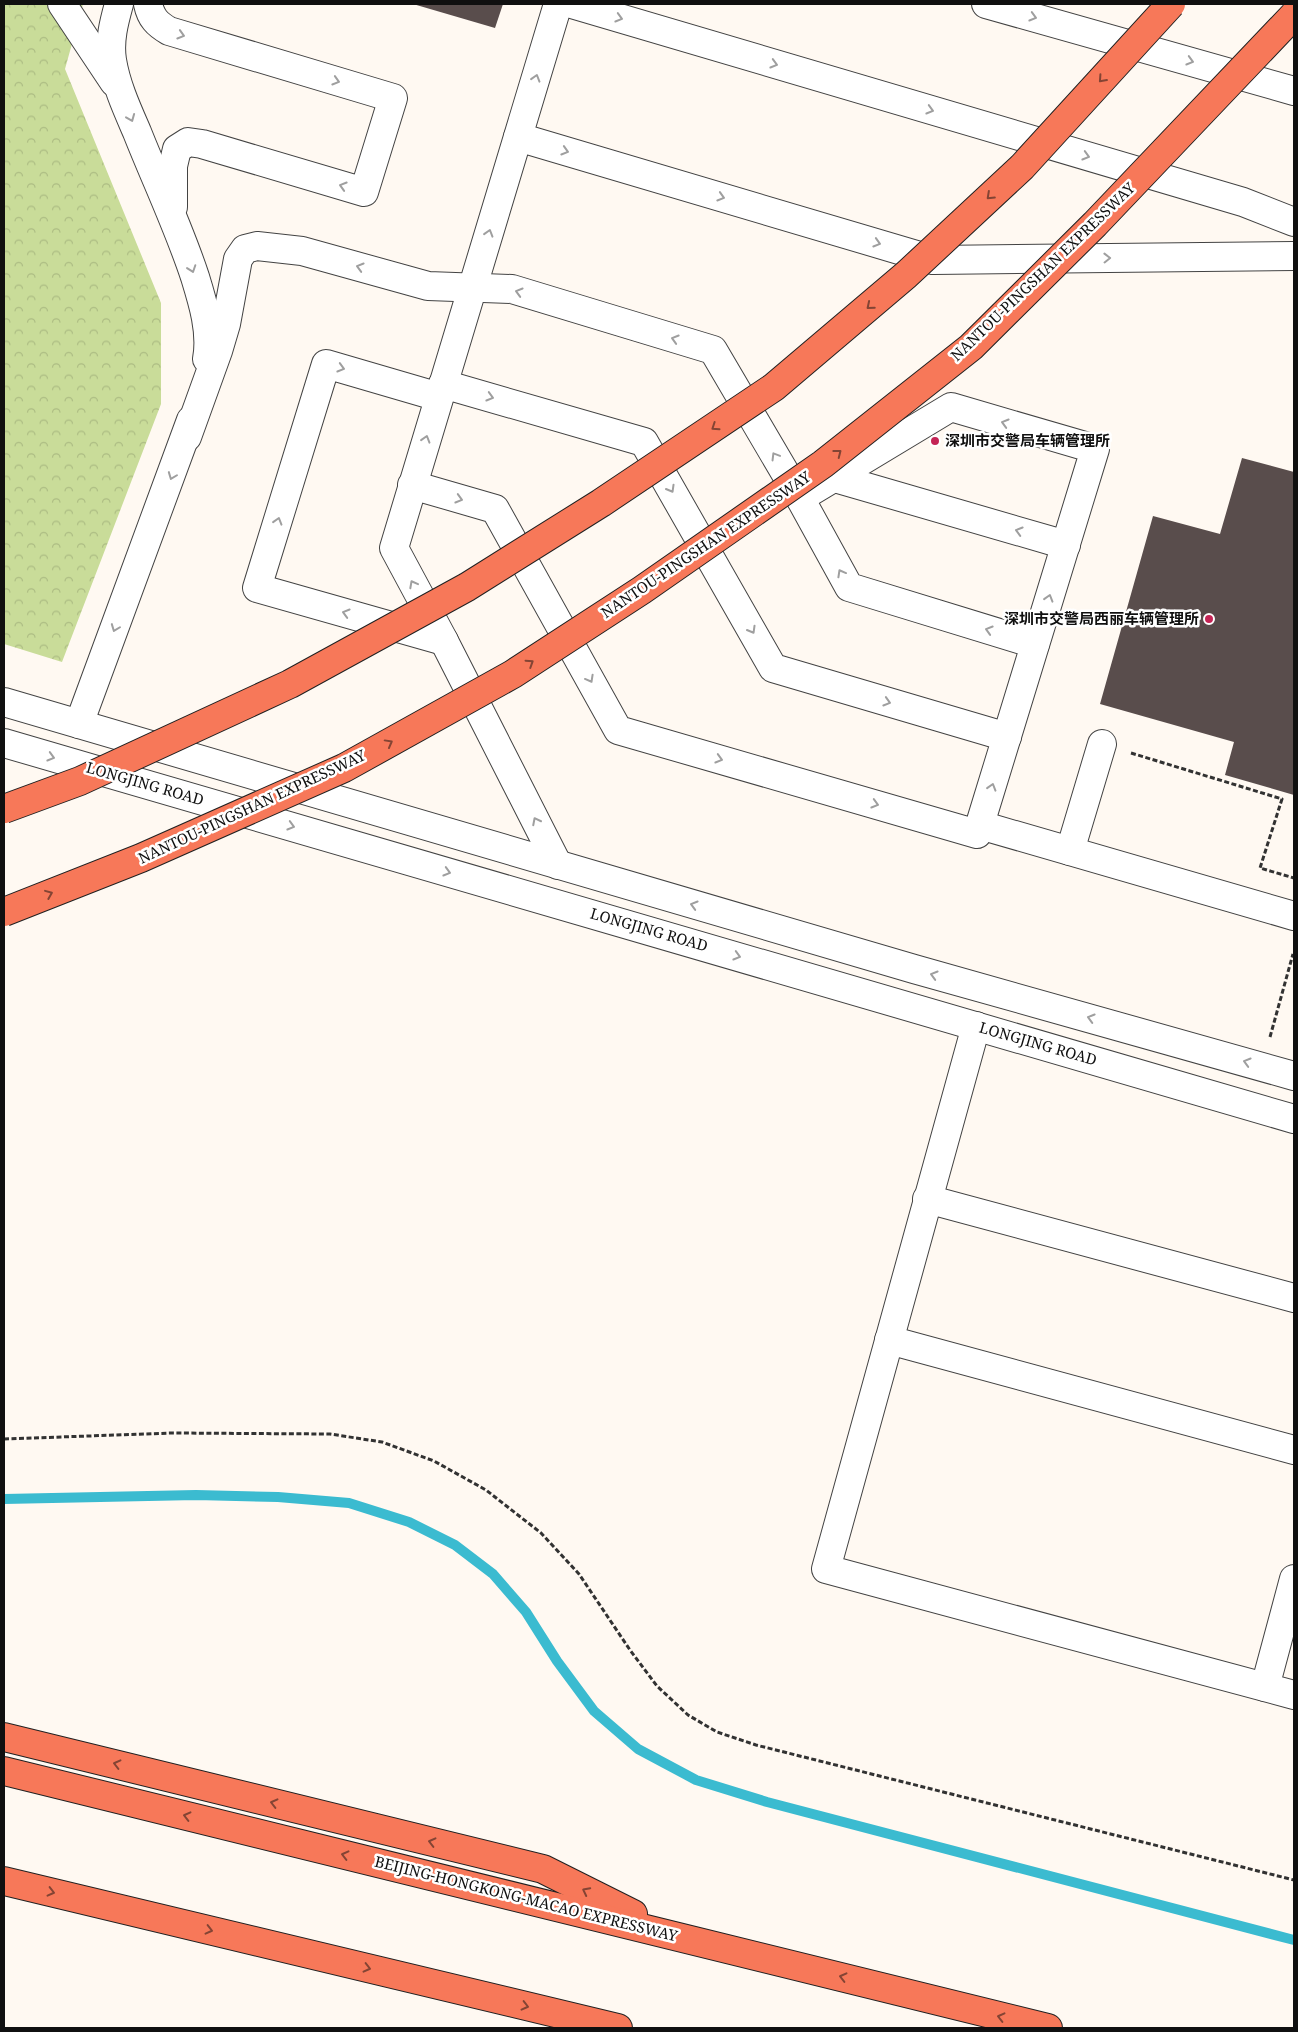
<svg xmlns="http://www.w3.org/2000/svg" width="1298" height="2032" viewBox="0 0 1298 2032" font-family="'Noto Serif','Noto Sans SC',serif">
	<defs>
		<pattern id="forest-crowns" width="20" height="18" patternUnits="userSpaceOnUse" patternTransform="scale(1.25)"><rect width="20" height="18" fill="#c9dc99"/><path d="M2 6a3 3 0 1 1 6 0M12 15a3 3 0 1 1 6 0" fill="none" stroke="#acbc83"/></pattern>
	</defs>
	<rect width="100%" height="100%" fill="#fff9f2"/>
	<path fill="url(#forest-crowns)" d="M4 4H83L65 69 161 303V404L62 662 4 644Z"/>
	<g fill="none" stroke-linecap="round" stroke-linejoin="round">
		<path stroke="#3bbbd0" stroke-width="10" d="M4 1499 196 1495 278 1497 349 1503 409 1522 455 1545 493 1574 526 1612 557 1661 594 1711 638 1749 696 1780 767 1802 1294 1940"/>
	</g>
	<g fill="#594d4c">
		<path d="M413 4H503L495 28Z"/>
		<path d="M1242 458 1294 472V795L1225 775 1234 742 1100 704 1153 516 1220 534Z"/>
	</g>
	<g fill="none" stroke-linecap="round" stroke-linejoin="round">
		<defs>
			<g id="minor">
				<path d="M62 4 114 82"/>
				<path d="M119 4C114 22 109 41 112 60 116 85 127 109 137 132 156 180 179 228 195 277 203 303 212 332 207 359"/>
				<path d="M148 4C151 18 157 24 169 31L393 98 364 192 202 144 188 142 177 149 173 166V207"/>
				<path d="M558 4 394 548 444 641 558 865"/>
				<path d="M572 4 1243 202 1294 222"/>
				<path d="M986 4 1294 91"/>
				<path d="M518 137 933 260 1294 256"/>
				<path d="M443 384 644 442 773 668 1007 737"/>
				<path d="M439 397 326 364 257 588 444 641"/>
				<path d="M187 437 218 351 226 324 238 259 245 249 257 246 302 251 428 286 512 289 713 350 800 498 849 587 1035 644"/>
				<path d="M835 478 1066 545"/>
				<path d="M412 485 495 509 618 730 977 834 1095 449 951 407 800 498"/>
				<path d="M4 702 914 969 1294 1076"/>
				<path d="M79 724 191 420"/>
				<path d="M4 743 1294 1119"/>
				<path d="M980 825 1294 916"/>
				<path d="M1070 851 1102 744"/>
				<path d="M976 1026 826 1569 1294 1695"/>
				<path d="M927 1199 1294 1298"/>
				<path d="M889 1340 1294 1450"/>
				<path d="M1265 1687 1294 1579"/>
			</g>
			<g id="highway">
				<path d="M4 1737 543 1869 633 1914"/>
				<path d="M4 1771 1048 2028"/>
				<path d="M4 1881 618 2028"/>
			</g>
		</defs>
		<use href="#minor" stroke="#434343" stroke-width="30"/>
		<use href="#highway" stroke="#212121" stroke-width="30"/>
		<g stroke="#323232" stroke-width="3" stroke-dasharray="5 2.5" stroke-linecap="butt">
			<path d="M1131 753 1282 799 1260 868 1294 878"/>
			<path d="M1270 1037 1293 954"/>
			<path d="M4 1439 172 1433 330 1434 382 1442 434 1461 486 1490 541 1533 579 1574 630 1650 657 1686 688 1715 717 1732 756 1745 1294 1880"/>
		</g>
		<use href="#minor" stroke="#fff" stroke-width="28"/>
		<use href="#highway" stroke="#f77859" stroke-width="28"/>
		<defs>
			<g id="highway-bridge">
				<path d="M4 809 80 781 290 684 467 587 601 503 774 387 906 275 1022 167 1171 4"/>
				<path d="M4 912 141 858 344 768 513 674 642 590 823 464 971 347 1095 224 1294 15"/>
			</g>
		</defs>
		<use href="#highway-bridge" stroke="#212121" stroke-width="30" stroke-linecap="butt"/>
		<use href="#highway-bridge" stroke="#f77859" stroke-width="28"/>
	</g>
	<defs><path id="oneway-chevron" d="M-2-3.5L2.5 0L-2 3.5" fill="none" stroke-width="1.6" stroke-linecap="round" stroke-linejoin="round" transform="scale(1.25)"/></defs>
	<g stroke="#9f9f9f">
		<use href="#oneway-chevron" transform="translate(1033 17) rotate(16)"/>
		<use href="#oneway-chevron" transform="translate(619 18) rotate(16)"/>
		<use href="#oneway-chevron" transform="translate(181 35) rotate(17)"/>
		<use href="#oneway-chevron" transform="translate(1190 61) rotate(16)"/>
		<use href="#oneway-chevron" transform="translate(774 64) rotate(16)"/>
		<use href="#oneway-chevron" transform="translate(536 78) rotate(-73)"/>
		<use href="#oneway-chevron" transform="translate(336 81) rotate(17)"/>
		<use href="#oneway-chevron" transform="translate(930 110) rotate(16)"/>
		<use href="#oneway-chevron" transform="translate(131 118) rotate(68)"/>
		<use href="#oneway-chevron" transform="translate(565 151) rotate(17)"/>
		<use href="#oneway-chevron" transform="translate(1086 156) rotate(16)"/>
		<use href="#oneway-chevron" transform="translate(343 186) rotate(-163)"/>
		<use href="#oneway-chevron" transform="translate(721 197) rotate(17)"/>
		<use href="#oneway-chevron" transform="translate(489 233) rotate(-73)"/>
		<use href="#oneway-chevron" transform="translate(877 243) rotate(17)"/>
		<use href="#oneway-chevron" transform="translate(1107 258) rotate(-1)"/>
		<use href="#oneway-chevron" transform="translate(360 267) rotate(-164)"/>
		<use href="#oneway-chevron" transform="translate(192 269) rotate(71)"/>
		<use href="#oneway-chevron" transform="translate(519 292) rotate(-164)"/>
		<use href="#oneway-chevron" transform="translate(675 339) rotate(-163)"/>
		<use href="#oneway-chevron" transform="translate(341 368) rotate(16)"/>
		<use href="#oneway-chevron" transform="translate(490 397) rotate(16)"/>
		<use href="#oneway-chevron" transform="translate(1005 423) rotate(-164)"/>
		<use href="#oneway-chevron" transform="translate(426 439) rotate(-73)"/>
		<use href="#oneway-chevron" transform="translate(775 456) rotate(-121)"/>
		<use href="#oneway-chevron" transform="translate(172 476) rotate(111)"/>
		<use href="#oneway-chevron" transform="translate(671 489) rotate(60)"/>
		<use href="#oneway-chevron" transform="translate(459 499) rotate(16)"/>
		<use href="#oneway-chevron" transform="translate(278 521) rotate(-73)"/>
		<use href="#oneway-chevron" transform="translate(1019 531) rotate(-164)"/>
		<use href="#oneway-chevron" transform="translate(841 573) rotate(-119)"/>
		<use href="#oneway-chevron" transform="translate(413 584) rotate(-118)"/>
		<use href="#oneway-chevron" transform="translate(1049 598) rotate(-73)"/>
		<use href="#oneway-chevron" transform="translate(346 613) rotate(-164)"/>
		<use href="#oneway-chevron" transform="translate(115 628) rotate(111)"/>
		<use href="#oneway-chevron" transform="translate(752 630) rotate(60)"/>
		<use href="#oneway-chevron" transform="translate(989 630) rotate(-163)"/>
		<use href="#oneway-chevron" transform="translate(590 679) rotate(61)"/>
		<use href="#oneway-chevron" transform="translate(887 702) rotate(17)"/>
		<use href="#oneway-chevron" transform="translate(51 757) rotate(16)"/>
		<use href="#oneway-chevron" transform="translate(719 759) rotate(16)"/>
		<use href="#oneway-chevron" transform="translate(992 787) rotate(-73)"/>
		<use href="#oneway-chevron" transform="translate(875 804) rotate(16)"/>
		<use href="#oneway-chevron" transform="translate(536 821) rotate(-117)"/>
		<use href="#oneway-chevron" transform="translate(291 826) rotate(16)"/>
		<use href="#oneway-chevron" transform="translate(447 872) rotate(16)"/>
		<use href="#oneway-chevron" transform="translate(694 905) rotate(-164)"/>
		<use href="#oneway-chevron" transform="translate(737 956) rotate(16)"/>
		<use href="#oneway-chevron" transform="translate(934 975) rotate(-164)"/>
		<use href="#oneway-chevron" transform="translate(1091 1018) rotate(-164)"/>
		<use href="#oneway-chevron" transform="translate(1247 1062) rotate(-164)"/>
	</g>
	<g stroke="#844434">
		<use href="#oneway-chevron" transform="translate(1102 79) rotate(132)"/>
		<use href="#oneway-chevron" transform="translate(990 196) rotate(137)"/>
		<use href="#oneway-chevron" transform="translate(870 306) rotate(140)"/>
		<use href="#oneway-chevron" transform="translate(715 427) rotate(146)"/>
		<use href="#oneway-chevron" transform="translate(838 453) rotate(-38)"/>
		<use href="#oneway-chevron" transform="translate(530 663) rotate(-33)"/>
		<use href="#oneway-chevron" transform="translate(389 743) rotate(-29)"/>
		<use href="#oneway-chevron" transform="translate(49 894) rotate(-22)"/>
		<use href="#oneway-chevron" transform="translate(117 1764) rotate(-166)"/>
		<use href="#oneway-chevron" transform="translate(274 1803) rotate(-166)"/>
		<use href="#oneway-chevron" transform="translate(187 1816) rotate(-166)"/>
		<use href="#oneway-chevron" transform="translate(432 1842) rotate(-166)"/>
		<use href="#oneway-chevron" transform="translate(345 1855) rotate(-166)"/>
		<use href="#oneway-chevron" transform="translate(586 1891) rotate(-153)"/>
		<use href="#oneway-chevron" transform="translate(51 1892) rotate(14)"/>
		<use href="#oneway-chevron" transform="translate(209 1930) rotate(14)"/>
		<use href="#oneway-chevron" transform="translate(367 1968) rotate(14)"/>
		<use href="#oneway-chevron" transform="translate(843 1977) rotate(-166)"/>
		<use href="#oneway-chevron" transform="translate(525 2006) rotate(14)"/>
		<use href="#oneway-chevron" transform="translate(1001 2017) rotate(-166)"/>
	</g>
	<g fill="#c42455" stroke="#fff" stroke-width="2">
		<circle cx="935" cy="441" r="5"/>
		<circle cx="1209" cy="619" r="5"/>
	</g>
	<g text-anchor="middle" stroke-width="5" stroke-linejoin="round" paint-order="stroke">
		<g font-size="15" fill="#101010" stroke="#fff">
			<text transform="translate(1043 272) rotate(-44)" y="5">NANTOU-PINGSHAN EXPRESSWAY</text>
			<text transform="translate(706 545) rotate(-34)" y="5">NANTOU-PINGSHAN EXPRESSWAY</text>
			<text transform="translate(145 784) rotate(16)" y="5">LONGJING ROAD</text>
			<text transform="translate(252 807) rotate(-25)" y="5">NANTOU-PINGSHAN EXPRESSWAY</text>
			<text transform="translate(649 930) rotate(16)" y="5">LONGJING ROAD</text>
			<text transform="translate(1038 1044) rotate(16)" y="5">LONGJING ROAD</text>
			<text transform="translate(526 1899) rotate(14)" y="5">BEIJING-HONGKONG-MACAO EXPRESSWAY</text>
		</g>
		<g font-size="15" font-weight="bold" fill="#101010" stroke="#fff" text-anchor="start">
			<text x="945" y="446">深圳市交警局车辆管理所</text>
			<text x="1199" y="624" text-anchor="end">深圳市交警局西丽车辆管理所</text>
		</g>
	</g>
	<rect width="1298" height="2032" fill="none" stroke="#101010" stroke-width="10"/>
</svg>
